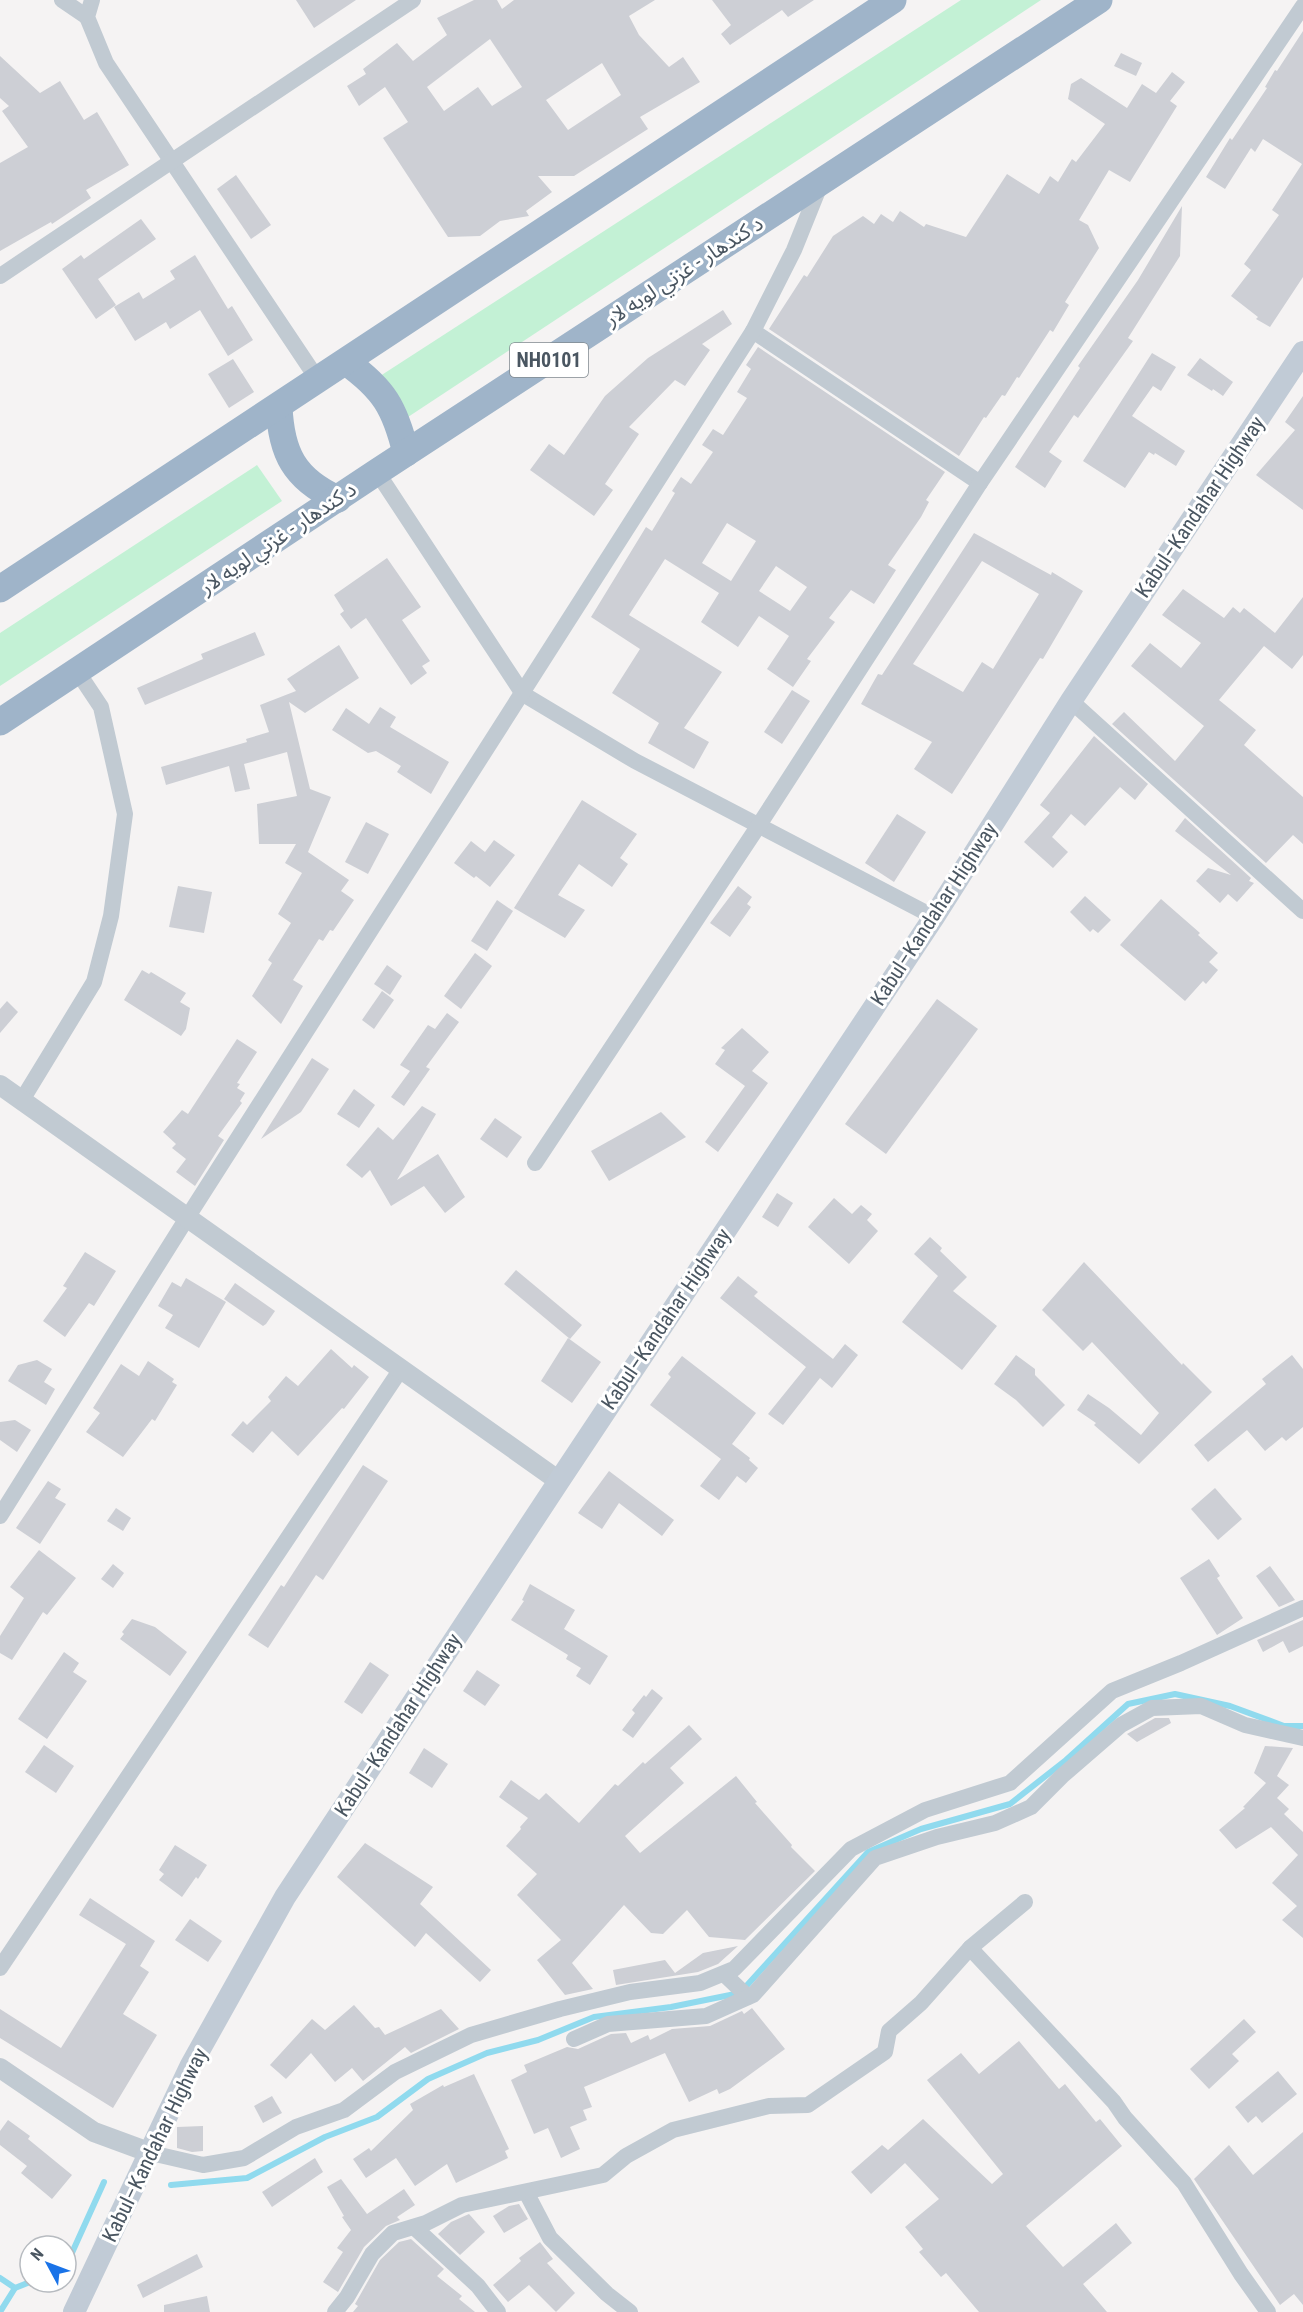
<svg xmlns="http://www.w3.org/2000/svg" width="1303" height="2312" viewBox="0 0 1303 2312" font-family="'Roboto Condensed','Noto Sans Arabic',sans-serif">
	<rect width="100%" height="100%" fill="#f5f3f3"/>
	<g fill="#c3f1d5">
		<path d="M961 0H1041L405 419 377 378Z"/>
		<path d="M257 465 282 501 0 686V633Z"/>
	</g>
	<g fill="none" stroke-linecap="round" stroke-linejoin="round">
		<g stroke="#90daee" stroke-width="6">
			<path d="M171 2185 247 2178 325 2137 377 2117 428 2079 487 2053 538 2040 594 2017 671 2007 740 1993 868 1852 921 1829 1010 1804 1066 1760 1128 1704 1175 1694 1230 1706 1284 1726H1303"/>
			<path d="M66 2266 104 2182"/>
			<path d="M0 2278 15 2288"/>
			<path d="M0 2312 15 2288 30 2282"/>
		</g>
	</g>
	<g fill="#cdcfd5" fill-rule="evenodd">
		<path d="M296 0H356L314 28Z"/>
		<path d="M474 0H497L502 9 514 0H655L629 16 639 35 669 67 683 57 700 82 640 117 648 129 574 176H538L552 192 526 211 529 216 500 221 480 236 448 237 383 138 408 122 385 87 359 106 347 86 366 74 363 69 397 43 413 61 447 35 437 18ZM490 39 522 87 492 106 478 87 444 111 427 87ZM602 63 621 95 568 130 546 100Z"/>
		<path d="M712 0H814L788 17 782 10 730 45 721 34 731 25Z"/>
		<path d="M1303 31V277L1270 327 1256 319 1258 317 1231 296 1251 270 1244 264 1279 215 1272 210 1302 164 1263 139 1255 152 1251 148 1225 189 1206 177 1230 138 1232 140 1267 88 1265 87 1275 70 1277 71Z"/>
		<path d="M1121 53 1142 63 1136 76 1114 66Z"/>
		<path d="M0 56 40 93 60 81 84 120 97 112 129 165 86 190 91 198 52 224 51 222 0 251V163L28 147 2 111 9 106 0 98Z"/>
		<path d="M1172 72 1185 82 1170 101 1177 106 1130 182 1109 170 1079 220 1088 225 1099 248 1065 302 1069 305 1053 332 1050 330 1019 378 1017 377 1005 396 1002 395 986 418 984 417 959 456 769 329 804 275 807 277 833 236 863 216 874 224 881 214 893 222 900 211 924 227 926 224 966 237 1007 174 1039 194 1050 176 1058 182 1072 159 1076 162 1105 124 1068 99 1071 84 1081 78 1127 108 1142 84 1156 93Z"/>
		<path d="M236 175 271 225 251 239 217 189Z"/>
		<path d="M1182 206 1180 256 1128 338 1133 341 1078 418 1074 415 1049 452 1062 461 1045 488 1015 467 1080 368 1078 366 1138 280Z"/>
		<path d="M141 219 156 239 98 279 116 305 96 319 62 269 81 255 84 259Z"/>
		<path d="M195 255 228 309 232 306 253 340 228 356 200 310 170 329 166 322 135 341 114 307 139 292 143 299 175 279 170 271Z"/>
		<path d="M723 310 732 324 702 344 710 350 685 386 675 380 629 427 639 434 605 484 613 490 594 516 530 470 549 444 564 455 605 396 648 358Z"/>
		<path d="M758 347 945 472 926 500 929 502 921 517 888 565 896 570 874 604 851 590 829 618 835 622 807 659 811 661 793 687 767 669 789 636 759 616 738 647 701 622 719 593 665 559 629 615 722 672 684 728 709 742 694 769 648 743 659 723 612 693 640 649 591 617 646 527 652 531 675 493 672 491 681 477 691 484 713 452 702 445 713 429 723 435 747 398 737 392 751 369 746 365ZM727 523 756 541 731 581 702 563ZM776 566 807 587 790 611 759 591Z"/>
		<path d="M1152 353 1176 367 1161 391 1153 386 1132 416 1185 451 1176 466 1155 453 1154 455 1149 452 1125 488 1083 461Z"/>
		<path d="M1200 358 1233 382 1223 396 1213 389 1212 391 1187 375Z"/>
		<path d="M233 359 254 392 229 408 208 374Z"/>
		<path d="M1303 396V510L1256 475 1295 430 1285 422Z"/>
		<path d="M974 533 1051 575 1052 572 1083 591 1043 659 1040 658 952 794 914 769 932 742 861 704 878 674 882 675ZM982 561 1039 594 993 669 982 662 963 692 913 664Z"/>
		<path d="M387 558 421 607 402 620 430 661 422 666 427 673 411 685 366 618 351 629 340 614 344 611 334 595Z"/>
		<path d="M1183 589 1224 618 1233 607 1240 613 1244 608 1275 633 1303 597V655L1292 669 1264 646 1219 700 1256 730 1244 745 1303 797V844L1293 835 1266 863 1112 724 1124 712 1175 761 1204 726 1131 666 1150 643 1181 668 1201 643 1162 615Z"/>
		<path d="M255 632 265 655 145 705 137 688 203 659 201 654Z"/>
		<path d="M339 645 359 678 305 713 289 702 310 789 331 797 308 852 349 880 341 891 354 900 333 931 330 930 323 941 319 939 293 980 303 986 281 1024 252 996 272 963 268 960 291 923 278 914 302 873 285 863 296 844H259L257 804 297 796 287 752 244 764 250 789 235 792 229 766 166 785 161 767 247 742 246 739 269 732 260 705 296 691 287 679Z"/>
		<path d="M792 690 810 701 782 744 764 732Z"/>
		<path d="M380 707 396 717 390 727 449 762 431 794 397 772 401 766 376 751 368 753 332 730 346 708 369 724Z"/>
		<path d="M1094 736 1148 784 1135 800 1120 787 1085 826 1071 814 1052 837 1068 852 1053 868 1024 842 1050 813 1040 805Z"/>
		<path d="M582 800 637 834 620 858 628 864 612 887 579 864 558 895 585 910 565 938 514 908Z"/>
		<path d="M897 814 926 832 894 882 865 863Z"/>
		<path d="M1185 818 1251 878 1249 881 1254 883 1237 902 1228 894 1220 903 1196 881 1208 868 1231 875 1175 831Z"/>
		<path d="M366 822 389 834 368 874 345 862Z"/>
		<path d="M494 840 515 855 490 887 476 876 474 878 454 863 471 841 485 852Z"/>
		<path d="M178 886 212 892 204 933 169 927Z"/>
		<path d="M738 886 752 897 747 904 751 907 730 937 710 923Z"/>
		<path d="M1085 896 1111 920 1098 933 1093 929 1090 932 1070 912Z"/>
		<path d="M1161 899 1200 933 1198 935 1218 953 1209 962 1218 970 1206 984 1203 981 1185 1001 1120 945Z"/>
		<path d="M497 900 513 911 487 951 471 941Z"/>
		<path d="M475 953 492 966 461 1009 444 996Z"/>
		<path d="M387 965 402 976 390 995 374 984Z"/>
		<path d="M142 970 149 974 151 972 186 993 180 1002 190 1008 186 1029 181 1036 124 1000Z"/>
		<path d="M382 991 394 1000 374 1029 362 1020Z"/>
		<path d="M937 999 978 1029 886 1154 845 1124Z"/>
		<path d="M7 1001 18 1012 0 1033V1009Z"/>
		<path d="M447 1013 459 1022 426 1067 430 1069 404 1106 391 1097 410 1071 400 1065 428 1025 435 1029Z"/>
		<path d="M742 1028 769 1052 752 1071 768 1083 718 1152 705 1142 745 1086 715 1064 725 1050 721 1048Z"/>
		<path d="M237 1039 257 1052 237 1083 240 1084 237 1088 245 1093 240 1101 242 1103 218 1136 224 1140 195 1186 176 1172 186 1159 172 1148 176 1144 163 1132 182 1110 188 1114Z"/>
		<path d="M312 1058 329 1069 301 1112 261 1139Z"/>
		<path d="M354 1089 375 1105 359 1128 337 1114Z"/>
		<path d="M422 1106 436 1114 397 1180 438 1154 465 1197 445 1213 424 1186 391 1206 370 1170 362 1178 346 1165 378 1127 393 1140Z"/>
		<path d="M661 1112 686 1137 609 1181 591 1151Z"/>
		<path d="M495 1118 522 1137 507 1158 480 1139Z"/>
		<path d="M777 1193 793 1203 778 1227 762 1217Z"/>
		<path d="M834 1198 852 1214 861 1205 872 1214 867 1220 878 1231 849 1264 808 1227Z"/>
		<path d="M930 1237 942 1248 940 1251 967 1277 953 1291 997 1326 962 1370 902 1322 938 1276 914 1254Z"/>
		<path d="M85 1252 116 1271 94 1306 89 1303 65 1337 43 1321 67 1288 63 1286Z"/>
		<path d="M1084 1262 1182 1365 1183 1363 1212 1392 1139 1464 1094 1425 1096 1423 1077 1410 1088 1394 1109 1408 1141 1435 1159 1413 1092 1342 1083 1351 1042 1310Z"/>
		<path d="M516 1270 582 1325 570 1339 504 1284Z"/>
		<path d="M738 1276 758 1292 754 1296 833 1359 845 1344 858 1355 832 1388 820 1378 783 1425 768 1414 806 1367 720 1298Z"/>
		<path d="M186 1278 226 1302 199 1348 165 1328 173 1315 158 1306 172 1282 181 1287Z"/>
		<path d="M235 1283 275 1311 266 1324 263 1326 224 1299Z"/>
		<path d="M568 1338 601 1362 572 1403 541 1381Z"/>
		<path d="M331 1349 352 1368 354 1365 369 1377 344 1409 342 1408 298 1456 272 1431 253 1453 231 1435 243 1421 247 1425 271 1401 268 1397 286 1376 298 1386Z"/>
		<path d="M1016 1355 1035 1369V1375L1065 1405 1043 1427 1016 1400 994 1384Z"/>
		<path d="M1292 1355 1303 1369V1427L1286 1441 1282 1437 1265 1451 1247 1430 1208 1462 1194 1445 1266 1384 1262 1379Z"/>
		<path d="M682 1356 756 1413 732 1444 750 1458 749 1460 758 1468 746 1483 737 1476 719 1500 700 1486 721 1459 650 1405 671 1377 668 1374Z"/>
		<path d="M37 1360 52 1369 44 1382 55 1389 46 1405 8 1381 18 1365Z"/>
		<path d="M148 1361 174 1379 172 1382 177 1385 155 1421 152 1419 123 1457 86 1432 100 1413 93 1408 121 1364 139 1376Z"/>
		<path d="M15 1420 31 1430 17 1452 0 1440V1422Z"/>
		<path d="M363 1465 388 1481 323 1580 316 1575 268 1648 248 1635 281 1585 284 1587Z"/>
		<path d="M609 1471 674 1520 662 1536 619 1503 602 1529 578 1513Z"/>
		<path d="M48 1481 61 1489 55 1498 66 1504 40 1544 16 1528Z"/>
		<path d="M1215 1488 1242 1519 1218 1540 1191 1509Z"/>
		<path d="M116 1508 131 1518 123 1531 107 1521Z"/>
		<path d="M39 1550 76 1578 47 1615 43 1612 12 1660 0 1653V1636L24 1598 10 1587Z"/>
		<path d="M1209 1559 1220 1576 1217 1578 1243 1618 1217 1635 1180 1578Z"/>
		<path d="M113 1564 124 1573 113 1588 101 1579Z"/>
		<path d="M1270 1566 1295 1600 1279 1607 1256 1576Z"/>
		<path d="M530 1584 575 1610 564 1629 608 1656 590 1685 576 1676 581 1668 566 1659 568 1655 511 1620 524 1601 522 1600Z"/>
		<path d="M132 1619 155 1627 187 1652 170 1676 120 1639 124 1634 122 1632Z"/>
		<path d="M1303 1620V1646L1289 1653 1283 1641 1263 1652 1257 1640Z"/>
		<path d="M64 1652 79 1663 73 1672 87 1681 47 1739 18 1719Z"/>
		<path d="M370 1662 389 1675 362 1714 344 1702Z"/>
		<path d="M477 1670 500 1685 485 1706 463 1691Z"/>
		<path d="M652 1689 663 1698 633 1738 622 1730 635 1713 632 1710 644 1695 646 1697Z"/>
		<path d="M1155 1718H1169L1171 1723 1137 1742 1127 1734Z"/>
		<path d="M689 1725 702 1739 670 1768 684 1783 625 1836 640 1853 736 1776 757 1802 755 1803 792 1845 791 1847 815 1871 745 1940 709 1937 687 1910 663 1934 651 1933 624 1905 572 1963 593 1989 565 1995 537 1960 561 1940 517 1895 537 1874 506 1846 521 1829 520 1827 528 1818 499 1797 511 1780 539 1800 546 1793 579 1823 615 1784 618 1786 643 1762 645 1764Z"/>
		<path d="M44 1745 74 1766 56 1793 25 1772Z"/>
		<path d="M1265 1746 1293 1748 1277 1776 1289 1785 1277 1798 1289 1809 1284 1814 1303 1832V1938L1282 1920 1297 1906 1272 1883 1298 1855 1271 1827 1236 1849 1219 1830 1245 1808 1243 1807 1266 1783 1254 1773Z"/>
		<path d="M424 1748 448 1764 432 1788 409 1773Z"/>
		<path d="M365 1843 433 1887 420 1904 491 1970 480 1982 426 1933 415 1947 337 1877Z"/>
		<path d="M175 1845 207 1865 198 1879 196 1877 182 1897 159 1880 164 1874 159 1870Z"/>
		<path d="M90 1898 155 1941 140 1966 149 1972 123 2014 157 2035 113 2108 0 2038V2009L61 2048 126 1944 79 1915Z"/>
		<path d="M190 1919 222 1941 208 1962 175 1940Z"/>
		<path d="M738 1946 718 1964 698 1972 616 1985 613 1970 665 1960 675 1973 703 1953Z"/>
		<path d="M354 2005 375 2028 379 2027 385 2035 441 2009 459 2029 411 2053 405 2047 363 2081 352 2068 335 2082 311 2053 286 2079 270 2065 312 2019 325 2030Z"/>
		<path d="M752 2008 785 2049 730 2089 719 2094 717 2089 689 2102 665 2053 584 2087 592 2107 583 2110 587 2120 570 2127 580 2149 561 2158 548 2128 534 2134 511 2080 527 2072 524 2065 567 2047 578 2049 611 2034 626 2033 631 2043 648 2035 650 2040 672 2029 710 2026 742 2011 744 2014Z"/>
		<path d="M1244 2019 1256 2032 1232 2054 1239 2061 1209 2089 1190 2069Z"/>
		<path d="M1019 2041 1059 2089 1065 2084 1096 2122 1100 2119 1122 2146 1026 2226 1063 2267 1116 2223 1132 2243 1083 2284 1107 2312H979L946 2273 941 2277 919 2252 923 2249 905 2227 939 2199 905 2163 871 2194 851 2172 882 2145 888 2150 923 2119 992 2184 1003 2174 927 2080 961 2053 979 2074Z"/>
		<path d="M1278 2071 1297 2094 1262 2123 1256 2116 1248 2123 1235 2107Z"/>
		<path d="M474 2074 509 2149 505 2151 508 2158 456 2183 447 2164 415 2186 396 2158 366 2178 353 2159 369 2148 371 2151 413 2110 410 2104 443 2085 444 2087Z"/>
		<path d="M272 2096 282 2113 263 2123 254 2106Z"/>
		<path d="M8 2120 30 2136 28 2139 72 2175 52 2199 21 2173 27 2166 0 2145V2131Z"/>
		<path d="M203 2126V2151L192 2152 177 2148V2127Z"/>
		<path d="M1303 2132V2305L1294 2294 1280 2305 1194 2179 1229 2145 1253 2175Z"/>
		<path d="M315 2158 323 2172 272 2207 262 2192Z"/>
		<path d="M341 2179 367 2214 404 2189 415 2205 397 2217 400 2220 386 2226 364 2247 338 2292 323 2282 343 2252 337 2248 351 2230 342 2217 344 2216 327 2187Z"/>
		<path d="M519 2204 528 2219 504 2233 493 2216 509 2206Z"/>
		<path d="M469 2214 485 2232 460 2255 438 2234 451 2222Z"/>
		<path d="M411 2239 444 2269 437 2276 462 2296 459 2299 475 2312H353L358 2306 355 2304 380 2260 399 2242Z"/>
		<path d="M540 2242 553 2259 547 2263 575 2293 556 2312 529 2285 508 2302 493 2285 521 2261 519 2258Z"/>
		<path d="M197 2254 203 2267 143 2298 137 2285Z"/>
		<path d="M207 2296 210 2312H164V2305Z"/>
	</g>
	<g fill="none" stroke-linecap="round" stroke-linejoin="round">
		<g stroke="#c1cad2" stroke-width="16">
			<path d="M62 0 87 17"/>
			<path d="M92 0 87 17 106 63 318 380"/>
			<path d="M0 276 413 0"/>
			<path d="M753 331 980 483"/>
			<path d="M377 472 523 694 635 761 934 917"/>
			<path d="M1071 701 1303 911"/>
			<path d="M22 1100 94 982 111 916 125 814 101 707 77 671"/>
			<path d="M535 1163 759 825 980 483 1303 6"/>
			<path d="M0 1516 187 1218 753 331 794 250 821 183"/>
			<path d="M970 1948 1114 2102 1125 2118 1184 2183 1241 2274 1268 2312"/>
			<path d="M0 1968 401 1369"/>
			<path d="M724 1974 748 1997"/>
			<path d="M574 2039 608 2024 706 2016 753 1995 875 1858 937 1837 995 1823 1031 1807 1062 1776 1121 1725 1152 1708 1201 1706 1245 1725 1303 1738"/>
			<path d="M151 2153 203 2165 244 2158 296 2127 344 2110 395 2072 471 2035 560 2009 630 1992 700 1983 734 1969 851 1849 925 1810 1010 1783 1112 1691 1181 1663 1303 1608"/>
			<path d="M526 2192 550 2238 607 2294 630 2312"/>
			<path d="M414 2227 478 2286 498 2312"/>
			<path d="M335 2312 347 2297 372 2254 393 2233 426 2223 462 2205 603 2175 626 2156 673 2130 769 2106 808 2105 885 2052 889 2031 921 2003 970 1948 1025 1902"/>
		</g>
		<g stroke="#c1cad2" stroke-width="20">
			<path d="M0 1085 559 1481"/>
			<path d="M0 2068 94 2132 151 2153"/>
		</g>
		<path stroke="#c1cbd6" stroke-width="22" d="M74 2312 191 2065 285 1897 559 1481 934 917 1071 701 1303 352"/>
		<g stroke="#9fb4c9" stroke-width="27">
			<path d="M346 362C384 389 395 408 406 453"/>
			<path d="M279 406C281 453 294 479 338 499"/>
			<path d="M0 589 893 0"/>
			<path d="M0 722 377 472 1099 0"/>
		</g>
	</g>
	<g text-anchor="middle" stroke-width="6" stroke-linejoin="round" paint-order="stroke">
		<rect fill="#fff" stroke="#808990" stroke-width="1.5" x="510" y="343" width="78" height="34" rx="4.5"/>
		<g font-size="20" font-weight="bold" fill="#4a5661">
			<text x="549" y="367">NH0101</text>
		</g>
		<g font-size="21" fill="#4a5661" stroke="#fff">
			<text transform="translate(684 271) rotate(-33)" y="7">د کندهار - غزني لويه لار</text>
			<text transform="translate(1200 507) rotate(-56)" y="7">Kabul–Kandahar Highway</text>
			<text transform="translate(278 538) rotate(-34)" y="7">د کندهار - غزني لويه لار</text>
			<text transform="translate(934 914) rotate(-57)" y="7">Kabul–Kandahar Highway</text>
			<text transform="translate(666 1319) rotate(-56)" y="7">Kabul–Kandahar Highway</text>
			<text transform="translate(398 1725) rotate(-57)" y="7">Kabul–Kandahar Highway</text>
			<text transform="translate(155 2145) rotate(-64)" y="7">Kabul–Kandahar Highway</text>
		</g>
	</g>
	<g transform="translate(48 2264) rotate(311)"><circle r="28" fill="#ffffff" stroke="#b7bbc0" stroke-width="1.5"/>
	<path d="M0-4.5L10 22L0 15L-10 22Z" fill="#1a73e8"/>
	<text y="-9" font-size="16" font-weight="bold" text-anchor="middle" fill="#4a5661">N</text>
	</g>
</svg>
